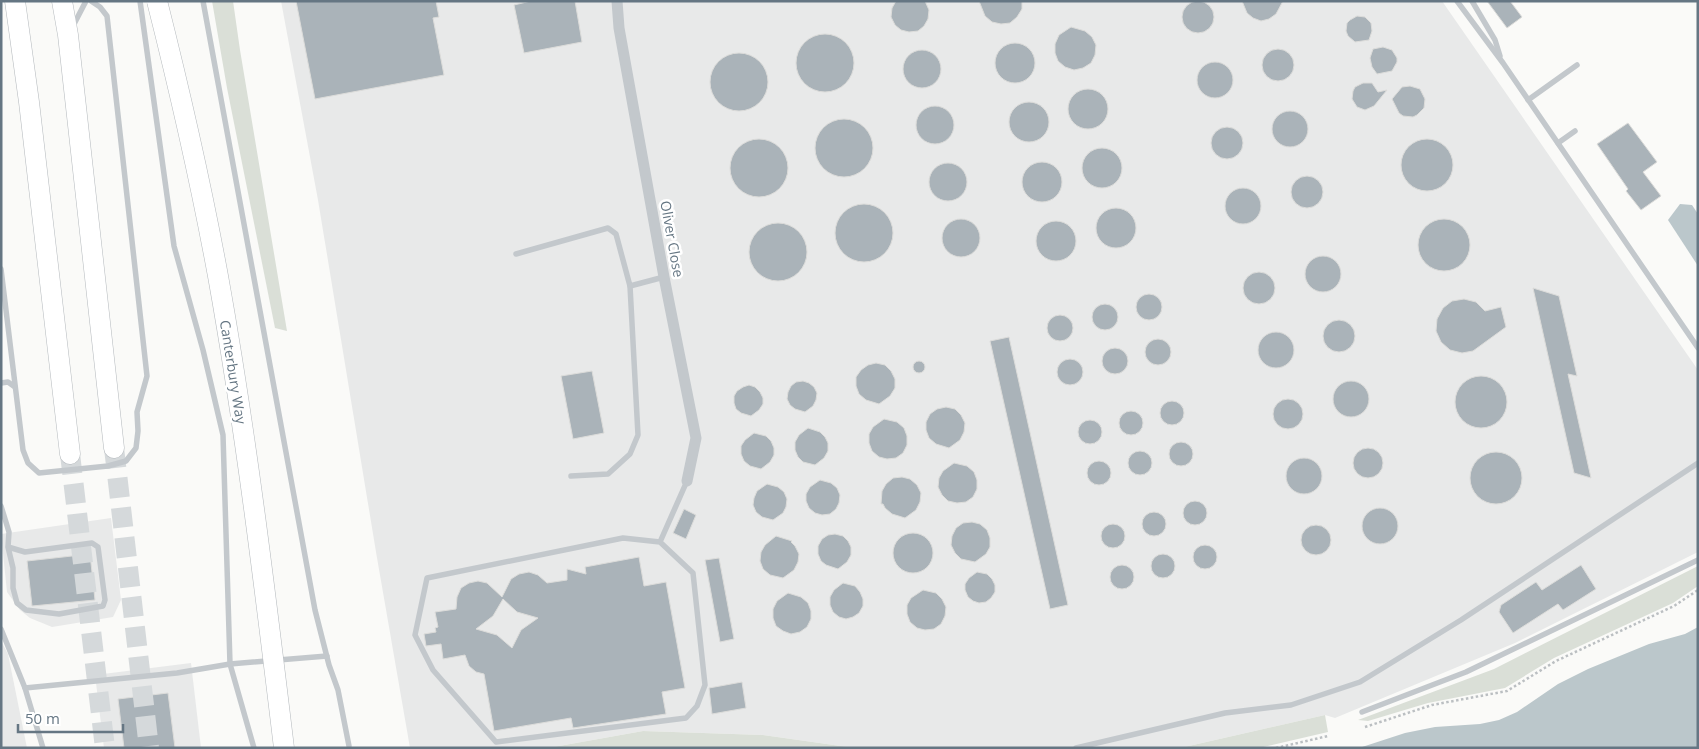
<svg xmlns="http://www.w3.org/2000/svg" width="1699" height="749" viewBox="0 0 1699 749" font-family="'Open Sans',sans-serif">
	<rect width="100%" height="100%" fill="#fafaf8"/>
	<g fill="#e8e9e9">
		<path d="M281 1H1442L1698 370V552L1515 643 1335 718 1325 715 1180 748H855L763 735 643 731 548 748H410L376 552 318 200Z"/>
		<path d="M111 518 121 600 113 617 52 627 30 618 20 610 7 592 1 534Z"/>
		<path d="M1 641 8 654 27 748H1Z"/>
		<path d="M191 663 201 748H104L95 675Z"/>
	</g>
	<g fill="#dadfd7">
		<path d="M212 1H233L240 50 287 331 275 328 227 88Z"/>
		<path d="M1698 566V586L1673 603 1554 658 1505 688 1428 703 1368 721 1358 720 1494 669Z"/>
		<path d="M1325 715 1328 732 1259 748H1180Z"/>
		<path d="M643 731 763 735 855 748H548Z"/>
	</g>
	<g fill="#bbc7cb">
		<path d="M1680 204 1692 205 1698 214V266L1668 220Z"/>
		<path d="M1698 627V748H1359L1405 733 1435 727 1480 724 1499 720 1517 712 1558 684 1588 669 1649 644 1685 634Z"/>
	</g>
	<g fill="#aab3b9" stroke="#dcdcda" fill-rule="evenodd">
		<path d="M296 1H436L439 17 433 18 444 75 315 99Z"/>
		<path d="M531 1H575L582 42 524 53 514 5Z"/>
		<path d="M896 1H925L929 10 928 19 924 26 918 31 909 32 901 30 895 25 891 17 892 8Z"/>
		<path d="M979 1H1022V9L1017 17 1010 23 1001 24 992 22 985 16Z"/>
		<path d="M1242 1H1283L1276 14 1269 19 1261 21 1253 18 1247 13Z"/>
		<path d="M1487 1H1510L1522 17 1507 28Z"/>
		<circle cx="1198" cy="17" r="16"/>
		<path d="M1357 16 1365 17 1371 23 1372 31 1369 40 1355 42 1348 36 1346 31 1347 23 1350 20Z"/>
		<path d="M1071 27 1085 31 1092 37 1096 45 1095 55 1091 63 1083 68 1074 70 1065 67 1058 61 1055 53V44L1059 35Z"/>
		<circle cx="825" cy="63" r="29"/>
		<circle cx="1015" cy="63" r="20"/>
		<path d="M1383 47 1392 50 1397 58V62L1392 71 1377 74 1372 67 1370 58 1373 49Z"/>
		<circle cx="1278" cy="65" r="16"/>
		<circle cx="922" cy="69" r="19"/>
		<circle cx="739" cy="82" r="29"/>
		<circle cx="1215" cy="80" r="18"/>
		<path d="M1363 83H1372L1378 92 1387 90 1374 106 1365 110 1357 107 1352 99 1353 91 1355 87Z"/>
		<path d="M1410 86 1420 89 1425 99 1424 108 1417 115 1413 117 1403 116 1399 113 1392 99 1402 87Z"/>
		<circle cx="1088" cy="109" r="20"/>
		<circle cx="1029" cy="122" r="20"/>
		<circle cx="935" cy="125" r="19"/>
		<circle cx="1290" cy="129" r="18"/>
		<circle cx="844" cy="148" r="29"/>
		<path d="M1628 123 1657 162 1643 172 1661 196 1641 210 1626 191 1628 189 1597 144Z"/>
		<circle cx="1227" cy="143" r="16"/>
		<circle cx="1427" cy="165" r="26"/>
		<circle cx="759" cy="168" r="29"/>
		<circle cx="1102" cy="168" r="20"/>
		<circle cx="1042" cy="182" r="20"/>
		<circle cx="948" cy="182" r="19"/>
		<circle cx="1307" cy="192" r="16"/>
		<circle cx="1243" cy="206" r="18"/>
		<circle cx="864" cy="233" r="29"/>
		<circle cx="1116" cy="228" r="20"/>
		<circle cx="1444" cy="245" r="26"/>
		<circle cx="961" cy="238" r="19"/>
		<circle cx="1056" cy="241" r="20"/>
		<circle cx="778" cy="252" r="29"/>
		<circle cx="1323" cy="274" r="18"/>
		<circle cx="1259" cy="288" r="16"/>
		<path d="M1533 288 1559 296 1577 376 1568 374 1591 478 1574 473Z"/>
		<circle cx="1149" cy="307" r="13"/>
		<path d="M1464 299 1476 302 1485 311 1501 307 1506 327 1473 351 1462 353 1450 350 1441 342 1436 331 1437 319 1443 308 1452 301Z"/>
		<circle cx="1105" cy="317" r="13"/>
		<circle cx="1060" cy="328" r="13"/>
		<circle cx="1339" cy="336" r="16"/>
		<circle cx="1276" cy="350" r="18"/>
		<path d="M1009 337 1068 605 1050 609 990 341Z"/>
		<circle cx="1158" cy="352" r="13"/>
		<circle cx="1115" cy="361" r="13"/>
		<circle cx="1070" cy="372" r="13"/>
		<circle cx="919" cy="367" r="6"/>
		<path d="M876 363 885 365 891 371 895 379V388L890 396 879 404 866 400 859 394 856 386V377L861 370 868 365Z"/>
		<path d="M592 371 604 433 573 439 561 376Z"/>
		<circle cx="1481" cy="402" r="26"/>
		<circle cx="1351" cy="399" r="18"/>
		<path d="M803 381 809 383 814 387 817 393 816 400 813 406 805 412 795 409 790 405 787 399 788 392 791 386 796 382Z"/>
		<path d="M749 385 755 387 760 392 763 398V404L759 410 751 416 741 413 736 409 734 403V396L737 391 743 387Z"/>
		<circle cx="1288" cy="414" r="15"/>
		<circle cx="1172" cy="413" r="12"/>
		<path d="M946 407 955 409 961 415 965 423 964 432 960 440 949 448 936 444 929 438 926 430V422L930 414 937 409Z"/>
		<circle cx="1131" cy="423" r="12"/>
		<path d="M884 419 897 422 904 428 907 436V445L903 453 896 458 887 459 879 457 872 451 869 443V434L873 427Z"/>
		<circle cx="1090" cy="432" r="12"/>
		<path d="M808 428 820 432 825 437 828 443V451L824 458 815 465 803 462 798 457 795 450V442L799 435Z"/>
		<path d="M754 433 766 436 771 441 774 448V455L770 462 761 469 750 466 744 461 741 454V446L745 440Z"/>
		<circle cx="1181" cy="454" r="12"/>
		<circle cx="1368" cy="463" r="15"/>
		<circle cx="1140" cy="463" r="12"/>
		<circle cx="1496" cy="478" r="26"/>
		<circle cx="1304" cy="476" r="18"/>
		<circle cx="1099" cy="473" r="12"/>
		<path d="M954 463 967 466 974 472 977 480V489L973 497 966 502 957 503 948 501 942 495 938 487 939 478 943 471Z"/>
		<path d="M902 477 910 479 917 485 921 493 920 502 916 510 905 518 892 514 885 508 883 504H881L882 491 886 484 893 478Z"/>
		<path d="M820 480 831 483 837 488 840 495 839 503 836 509 830 514 822 515 815 513 809 508 806 501V494L810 487Z"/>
		<path d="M767 484 778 487 784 492 787 499 786 507 783 513 773 520 762 517 756 512 753 505 754 498 757 491Z"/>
		<circle cx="1195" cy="513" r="12"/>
		<circle cx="1380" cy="526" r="18"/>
		<path d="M684 509 696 515 686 539 673 533Z"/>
		<circle cx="1154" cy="524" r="12"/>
		<path d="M972 522 980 524 987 530 990 538V547L986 554 975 562 961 559 955 553 951 545 952 536 956 528 963 523Z"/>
		<circle cx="1113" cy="536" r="12"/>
		<circle cx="1316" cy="540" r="15"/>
		<circle cx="913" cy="553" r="20"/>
		<path d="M835 534 843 536 848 541 851 547V555L847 562 838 569 826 565 821 561 818 554V546L822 539 828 535Z"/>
		<path d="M776 536 792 541 791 542 795 546 799 554 798 562 794 570 783 578 770 575 763 569 760 561 761 552 765 545Z"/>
		<circle cx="1205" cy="557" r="12"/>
		<path d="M90 554 95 600 32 606 27 561Z"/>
		<circle cx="1163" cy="566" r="12"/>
		<path d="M639 557 644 586 666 582 685 688 662 692 666 714 573 728 571 718 494 731 484 674 476 672 469 666 465 655 443 659 441 644 426 646 424 634 436 632 435 628 438 627 435 612 456 609 457 597 461 588 469 583 478 581 487 583 502 597 511 579 519 574 529 572 538 575 547 583 567 580V569L586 574 585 567ZM503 599 517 612 538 618 521 630 512 648 497 635 476 629 493 616Z"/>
		<path d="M719 558 734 639 720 642 705 560Z"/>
		<path d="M1581 565 1596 589 1563 610 1558 604 1513 633 1499 612 1501 605 1536 582 1542 590Z"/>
		<circle cx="1122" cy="577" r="12"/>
		<path d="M977 572 987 574 992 579 995 585V592L991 598 986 602 979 603 973 601 968 597 965 590V584L969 578Z"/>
		<path d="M843 583 855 586 860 592 863 599V606L859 613 853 617 846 619 839 617 833 612 830 605V597L834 590Z"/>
		<path d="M923 590 936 593 942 599 946 607 945 616 941 624 934 629 925 630 917 628 910 622 907 614V605L911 598Z"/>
		<path d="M788 593 801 597 808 603 811 611V619L807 627 800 632 791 634 783 631 776 626 773 618V609L777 601Z"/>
		<path d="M742 682 746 708 712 714 709 688Z"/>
		<path d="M168 693 175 748H124L118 699Z"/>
	</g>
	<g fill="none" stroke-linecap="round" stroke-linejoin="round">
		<g stroke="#d5d9db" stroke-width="20" stroke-dasharray="20 10" stroke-linecap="butt">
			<path d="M114 448 149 748"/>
			<path d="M70 454 105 748"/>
		</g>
		<defs>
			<g id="highway">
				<path d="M15 1 29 102 70 454"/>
				<path d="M62 1 68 35 114 448"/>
			</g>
		</defs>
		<use href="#highway" stroke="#b4b9bd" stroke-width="21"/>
		<g stroke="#bbbfc2" stroke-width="2.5" stroke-dasharray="2.5 2.5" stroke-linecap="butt">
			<path d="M1365 727 1432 705 1507 691 1556 661 1674 606 1698 590"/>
			<path d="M1276 748 1328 736"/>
		</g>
		<g stroke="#c3c8cc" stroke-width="5.5">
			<path d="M140 1 174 246 203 350 223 435 230 664 254 748"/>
			<path d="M203 1 315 610 329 665 338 690 349 746"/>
			<path d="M1457 1 1503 63 1698 348"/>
			<path d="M1472 1 1495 40 1500 56"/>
			<path d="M73 26 86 1"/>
			<path d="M1528 100 1577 65"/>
			<path d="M1558 143 1575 131"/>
			<path d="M516 254 608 228 616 234 630 286 664 277"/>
			<path d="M1 269 23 450 28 463 39 473 108 466 126 461 136 448 138 431 137 412 147 376 107 16 100 7 91 1"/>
			<path d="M1 383 8 382 15 387"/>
			<path d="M571 476 608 474 630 454 638 435 630 286"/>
			<path d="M1 506 9 532 8 547 13 568V588L17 603 26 610 59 614 103 606 105 600 98 547 92 543 25 552 8 547"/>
			<path d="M660 542 693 573 705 685 697 706 686 718 496 742 433 670 415 635 427 578 623 538 660 542 687 481"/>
			<path d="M1 629 25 688 177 673 230 664 327 656"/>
			<path d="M25 688 43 748"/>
			<path d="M1362 712 1466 672 1698 560"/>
			<path d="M1076 748 1225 713 1291 705 1360 682 1461 620 1698 463"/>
		</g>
		<path stroke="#c3c8cc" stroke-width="11" d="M617 1 619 28 664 277 696 438 687 481"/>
		<use href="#highway" stroke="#fff" stroke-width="20"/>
		<defs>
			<path id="highway-bridge" d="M157 1C180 92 201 184 218 276 246 432 265 590 284 748"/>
		</defs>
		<use href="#highway-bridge" stroke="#b4b9bd" stroke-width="21" stroke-linecap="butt"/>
		<use href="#highway-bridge" stroke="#fff" stroke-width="20"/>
	</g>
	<g text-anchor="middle" stroke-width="5" stroke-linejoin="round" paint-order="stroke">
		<g font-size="14" fill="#657683" stroke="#fff">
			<text transform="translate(672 239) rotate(80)" y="5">Oliver Close</text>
			<text transform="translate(233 372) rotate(81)" y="5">Canterbury Way</text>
		</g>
	</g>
	<rect width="1699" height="749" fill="none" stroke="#657683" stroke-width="5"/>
	<path d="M18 724v8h105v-8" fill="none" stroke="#657683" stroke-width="2.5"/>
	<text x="25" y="724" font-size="15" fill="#657683" stroke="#ffffff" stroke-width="4" paint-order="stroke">50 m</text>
</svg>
